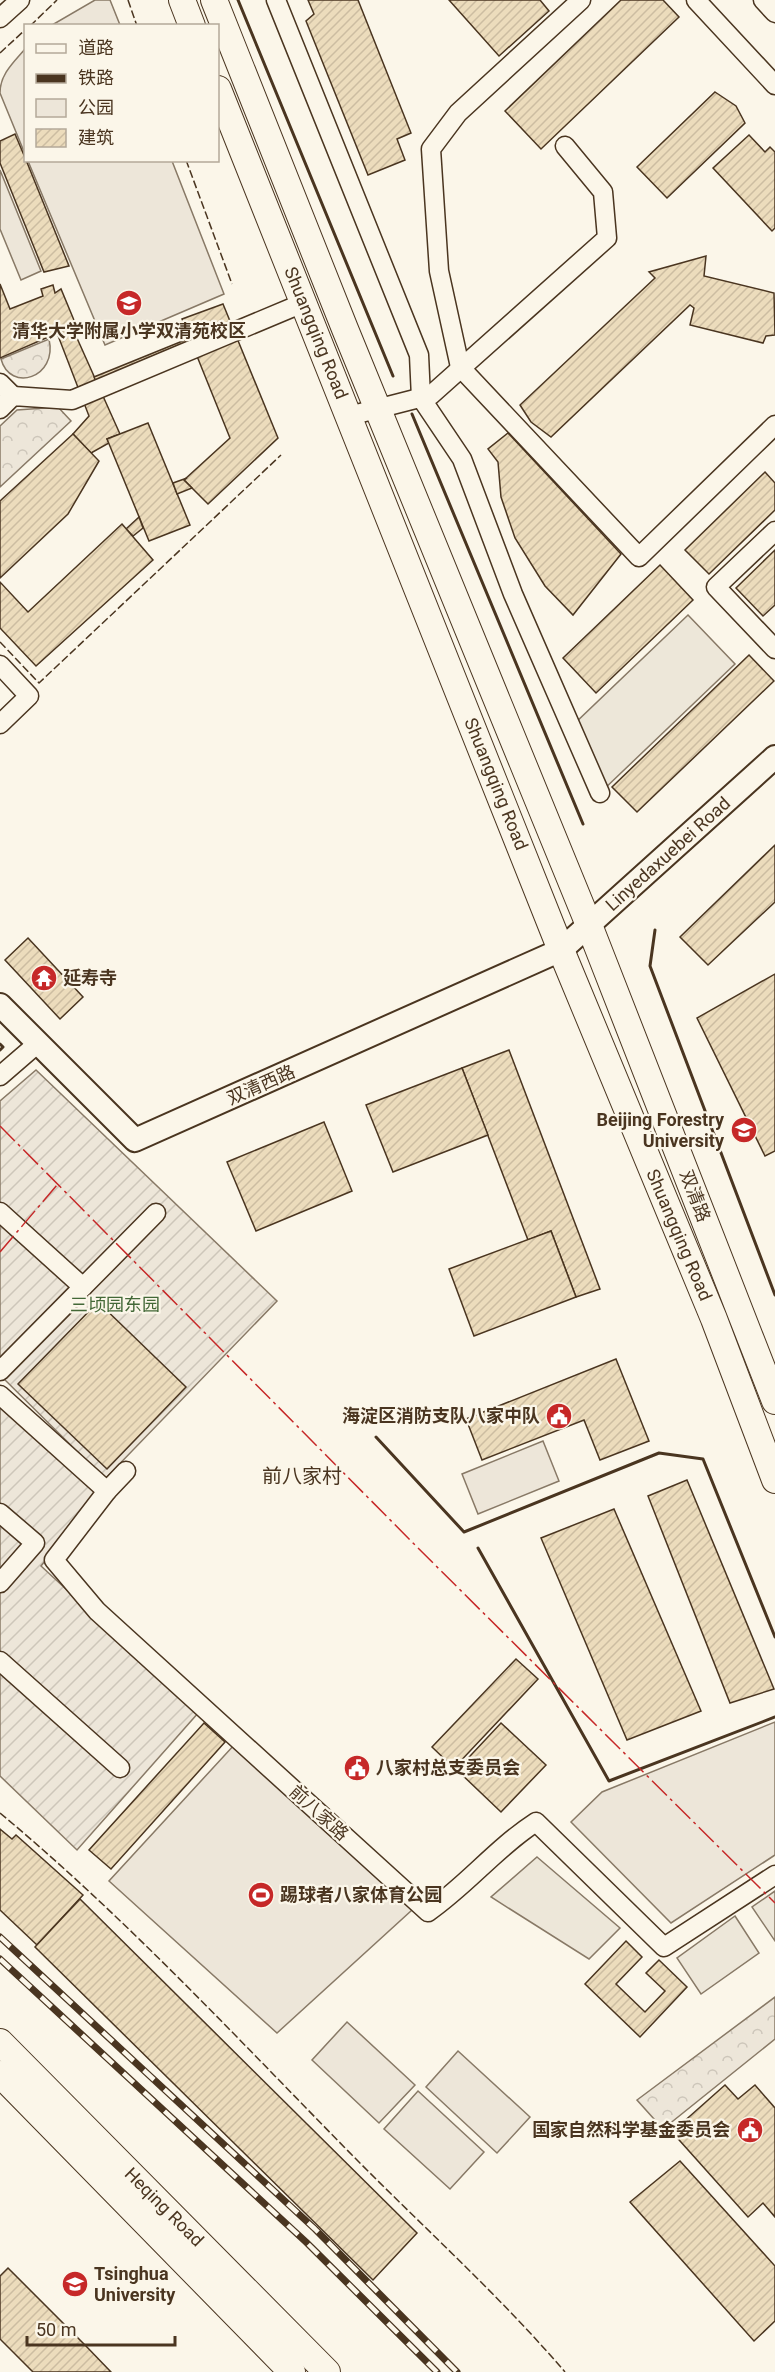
<svg xmlns="http://www.w3.org/2000/svg" width="775" height="2372" viewBox="0 0 775 2372" font-family="Roboto,'Noto Sans SC',sans-serif">
	<defs>
		<pattern id="forest-crowns" width="20" height="18" patternUnits="userSpaceOnUse" patternTransform="scale(1.5)"><rect width="20" height="18" fill="#ede6d9"/><path d="M2 6a3 3 0 1 1 6 0M12 15a3 3 0 1 1 6 0" fill="none" stroke="#cdc6ba"/></pattern>
		<pattern id="garden-furrows" width="10" height="10" patternUnits="userSpaceOnUse" patternTransform="scale(1.5)"><rect width="10" height="10" fill="#ede6d9"/><path d="M-1 1l2-2M0 10L10 0M9 11l2-2" fill="none" stroke="#cdc6ba"/></pattern>
		<pattern id="building-hatch" width="6" height="6" patternUnits="userSpaceOnUse" patternTransform="scale(1.5)"><rect width="6" height="6" fill="#ecdcbc"/><path d="M-1 1l2-2M0 6l6-6M5 7l2-2" fill="none" stroke="#ccbda1"/></pattern>
	</defs>
	<rect width="100%" height="100%" fill="#fbf6e9"/>
	<g fill="#ede6d9" stroke="#887966" stroke-width="1.5">
		<path d="M95 0H110L120 25H52Z"/>
		<path d="M25 49V154L0 93C0 74 14 62 25 49Z"/>
		<path d="M28 161H172L224 294 105 345Z"/>
		<path d="M0 170 41 271 21 280 0 229Z"/>
		<path d="M543 1441 559 1481 478 1514 462 1474Z"/>
		<path d="M775 1722V1855L671 1923 571 1822 602 1792Z"/>
		<path d="M235 1744 412 1910 277 2033 109 1881Z"/>
		<path d="M347 2022 415 2085 379 2123 312 2060Z"/>
		<path d="M458 2051 530 2117 497 2153 426 2087Z"/>
		<path d="M418 2091 484 2152 450 2189 384 2129Z"/>
	</g>
	<g fill="url(#forest-crowns)" stroke="#887966" stroke-width="1.5">
		<path d="M49 339C58 378 10 393 1 359Z"/>
		<path d="M58 407 71 421 0 487V426L17 410Z"/>
		<path d="M775 1997V2039L663 2129 637 2100Z"/>
	</g>
	<g fill="url(#garden-furrows)" stroke="#887966" stroke-width="1.5">
		<path d="M36 1070 277 1301 105 1479 0 1375V1101Z"/>
		<path d="M0 1406 99 1495 41 1566 199 1712 77 1850 0 1776Z"/>
	</g>
	<g fill="#ede7d9" stroke="#887966" stroke-width="1.5">
		<path d="M688 615 735 664 600 793 571 727Z"/>
		<path d="M537 1857 620 1928 589 1959 491 1897Z"/>
		<path d="M775 1891V1941L752 1907Z"/>
		<path d="M735 1916 759 1953 701 1994 677 1958Z"/>
	</g>
	<g fill="url(#building-hatch)" stroke="#4a3520" stroke-width="1.5">
		<path d="M308 0H358L411 133 397 139 405 160 368 175 306 21 314 14Z"/>
		<path d="M449 0H540L549 11 499 56Z"/>
		<path d="M621 0H663L679 17 541 149 505 111Z"/>
		<path d="M715 92 736 106 745 123 667 198 637 167Z"/>
		<path d="M15 134 26 160 69 266 44 272 0 163V141Z"/>
		<path d="M749 135 765 152 770 147 775 152V228L772 231 713 168Z"/>
		<path d="M706 256 704 276 774 293 775 335 766 336 763 343 690 325 694 308 690 305 551 437 531 422 520 405 655 278 649 272Z"/>
		<path d="M0 284 10 309 43 296 41 289 53 285 55 293 61 289 76 325 0 358Z"/>
		<path d="M223 304 278 438 208 504 184 480 230 438 182 319Z"/>
		<path d="M72 327 120 434 107 439 109 443 91 453 73 434 89 416 57 333Z"/>
		<path d="M190 338 197 355 101 393 94 377Z"/>
		<path d="M148 423 190 525 149 541 107 439Z"/>
		<path d="M508 433 621 554 573 615 545 586 515 538 501 497 498 462 488 449Z"/>
		<path d="M73 434 99 461 68 514 0 578V501Z"/>
		<path d="M765 472 775 483V510L709 574 685 550Z"/>
		<path d="M187 478 184 480 192 488 177 494 173 483Z"/>
		<path d="M139 517 143 528 133 536 126 529Z"/>
		<path d="M122 524 153 560 36 666 0 628V582L28 612Z"/>
		<path d="M775 550V605L763 616 736 588Z"/>
		<path d="M660 565 693 600 596 693 563 658Z"/>
		<path d="M749 655 774 681 637 812 612 787Z"/>
		<path d="M775 845V902L708 965 680 937Z"/>
		<path d="M28 938 83 997 60 1019 5 960Z"/>
		<path d="M775 974V1151L765 1156 697 1018Z"/>
		<path d="M509 1050 600 1289 576 1297 551 1231 528 1240 462 1068Z"/>
		<path d="M462 1068 488 1135 393 1172 366 1105Z"/>
		<path d="M324 1122 352 1191 256 1231 227 1162Z"/>
		<path d="M551 1231 576 1297 474 1336 449 1269Z"/>
		<path d="M98 1302 186 1387 107 1469 18 1384Z"/>
		<path d="M616 1359 649 1441 600 1460 584 1420 482 1460 466 1419Z"/>
		<path d="M687 1480 774 1689 730 1703 648 1496Z"/>
		<path d="M614 1509 701 1711 627 1740 541 1538Z"/>
		<path d="M516 1659 538 1679 454 1768 432 1747Z"/>
		<path d="M204 1723 225 1742 111 1869 89 1850Z"/>
		<path d="M501 1723 546 1765 501 1812 457 1770Z"/>
		<path d="M0 1829 12 1839 16 1835 83 1895 37 1945 0 1910Z"/>
		<path d="M80 1899 417 2233 373 2280 35 1947Z"/>
		<path d="M626 1941 642 1957 616 1984 645 2012 665 1991 646 1973 659 1960 687 1987 640 2037 585 1984Z"/>
		<path d="M725 2085 738 2099 755 2085 775 2108V2217L763 2203 748 2217 672 2132Z"/>
		<path d="M680 2161 775 2266V2321L754 2341 630 2202Z"/>
		<path d="M8 2268 85 2345 111 2372H33L0 2339V2276Z"/>
	</g>
	<g fill="none" stroke-linecap="round" stroke-linejoin="round">
		<defs>
			<g id="minor">
				<path d="M276 0 419 355 421 398 462 459 513 594 600 793"/>
				<path d="M581 0 458 113 431 149 439 271 460 367 639 557 775 425"/>
				<path d="M696 0 775 85"/>
				<path d="M763 0 775 13"/>
				<path d="M0 18 20 0"/>
				<path d="M0 383 13 396"/>
				<path d="M0 409 13 396 72 400 303 303"/>
				<path d="M349 416 431 395 607 238 603 192 565 146"/>
				<path d="M775 531 716 587 775 649"/>
				<path d="M0 665 29 696 0 724"/>
				<path d="M0 1076 37 1044"/>
				<path d="M0 1212 83 1287 0 1371"/>
				<path d="M83 1287 156 1213"/>
				<path d="M0 1395 107 1491 54 1560 97 1611 428 1912C467 1885 496 1848 536 1822L664 1947 775 1875"/>
				<path d="M107 1491 126 1471"/>
				<path d="M0 1513 35 1543 0 1583"/>
				<path d="M0 1661 120 1768"/>
			</g>
			<path id="tertiary" d="M0 1005 135 1140 561 950 775 757"/>
			<g id="secondary">
				<path d="M182 0 192 26"/>
				<path d="M214 0 345 329 589 925 775 1401"/>
				<path d="M218 89 561 950 714 1319 775 1480"/>
				<path d="M0 2042 327 2372"/>
				<path d="M0 2074 292 2372"/>
			</g>
		</defs>
		<use href="#minor" stroke="#4a3520" stroke-width="21"/>
		<use href="#tertiary" stroke="#4a3520" stroke-width="26"/>
		<use href="#secondary" stroke="#4a3520" stroke-width="28"/>
		<use href="#minor" stroke="#fbf6e9" stroke-width="18"/>
		<use href="#tertiary" stroke="#fbf6e9" stroke-width="22"/>
		<use href="#secondary" stroke="#fbf6e9" stroke-width="26"/>
		<defs>
			<g id="rail">
				<path d="M0 1937 315 2229 457 2372"/>
				<path d="M0 1959 306 2242 437 2372"/>
			</g>
		</defs>
		<use href="#rail" stroke="#4a3520" stroke-width="7"/>
		<use href="#rail" stroke="#fbf6e9" stroke-width="4.5" stroke-dasharray="14" stroke-linecap="butt"/>
		<g stroke="#4a3520" stroke-width="1.5" stroke-dasharray="8 3" stroke-linecap="butt">
			<path d="M128 0 137 26"/>
			<path d="M30 26 57 0"/>
			<path d="M0 53 26 29"/>
			<path d="M186 160 232 284"/>
			<path d="M0 642 39 683 281 455"/>
			<path d="M0 1813C126 1918 237 2038 352 2155 423 2227 499 2295 565 2372"/>
		</g>
		<g stroke="#4a3520" stroke-width="3">
			<path d="M238 0 393 376"/>
			<path d="M412 414 583 824"/>
			<path d="M655 930 650 966 775 1295"/>
			<path d="M0 1044 3 1047 0 1050"/>
			<path d="M376 1437 464 1532 659 1453 703 1459 775 1637"/>
			<path d="M478 1548 609 1781 775 1717"/>
		</g>
		<g stroke="#c62828" stroke-width="1.5" stroke-dasharray="21 4.5 3 4.5" stroke-linecap="butt">
			<path d="M0 1126 416 1546 775 1903"/>
			<path d="M0 1252 57 1185"/>
		</g>
	</g>
	<defs>
		<symbol id="school-disc" viewBox="-11 -11 22 22"><circle r="9.5" fill="#c62828" stroke="#fbf6e9"/><path d="M0-5L7-2L0 1L-7-2ZM-4 1L0 2.5L4 1V4Q0 6-4 4Z" fill="#fff"/></symbol>
		<symbol id="temple-disc" viewBox="-11 -11 22 22"><circle r="9.5" fill="#c62828" stroke="#fbf6e9"/><path d="M0-6L5-2H3V0L6.5 2.5H4V6H1.5V3h-3V6H-4V2.5H-6.5L-3 0V-2H-5Z" fill="#fff"/></symbol>
		<symbol id="university-disc" viewBox="-11 -11 22 22"><circle r="9.5" fill="#c62828" stroke="#fbf6e9"/><path d="M0-5L7-2L0 1L-7-2ZM-4 1L0 2.5L4 1V4Q0 6-4 4Z" fill="#fff"/></symbol>
		<symbol id="civic-disc" viewBox="-11 -11 22 22"><circle r="9.5" fill="#c62828" stroke="#fbf6e9"/><path d="M-.6-6.5H3V-4.5H.6V-3L4-1V1h2V6H-6V1h2V-1L-.6-3ZM-1.2 2.5V6h2.4V2.5Z" fill="#fff"/></symbol>
		<symbol id="stadium-disc" viewBox="-11 -11 22 22"><circle r="9.5" fill="#c62828" stroke="#fbf6e9"/><path d="M0-5a6.5 5 0 1 0 0 10a6.5 5 0 1 0 0-10ZM-3.5-1.8h7v3.6h-7Z" fill="#fff"/></symbol>
	</defs>
	<g fill-rule="evenodd">
		<use href="#school-disc" x="114" y="288" width="30" height="30"/>
		<use href="#temple-disc" x="29" y="963" width="30" height="30"/>
		<use href="#university-disc" x="729" y="1115" width="30" height="30"/>
		<use href="#civic-disc" x="544" y="1401" width="30" height="30"/>
		<use href="#civic-disc" x="342" y="1753" width="30" height="30"/>
		<use href="#stadium-disc" x="246" y="1880" width="30" height="30"/>
		<use href="#civic-disc" x="735" y="2115" width="30" height="30"/>
		<use href="#university-disc" x="60" y="2269" width="30" height="30"/>
	</g>
	<g text-anchor="middle" stroke-width="4.5" stroke-linejoin="round" paint-order="stroke">
		<g font-size="18" font-weight="bold" fill="#4a3520" stroke="#fbf6e9" text-anchor="start">
			<text x="129" y="337" text-anchor="middle">清华大学附属小学双清苑校区</text>
			<text x="63" y="984">延寿寺</text>
			<text x="724" y="1126" text-anchor="end">Beijing Forestry<tspan x="724" dy="21">University</tspan></text>
			<text x="540" y="1422" text-anchor="end">海淀区消防支队八家中队</text>
			<text x="376" y="1774">八家村总支委员会</text>
			<text x="280" y="1901">踢球者八家体育公园</text>
			<text x="730" y="2136" text-anchor="end">国家自然科学基金委员会</text>
			<text x="94" y="2280">Tsinghua<tspan x="94" dy="21">University</tspan></text>
		</g>
		<g font-size="18" fill="#4a3520" stroke="#fbf6e9">
			<text transform="translate(316 333) rotate(68)" y="6">Shuangqing Road</text>
			<text transform="translate(496 784) rotate(68)" y="6">Shuangqing Road</text>
			<text transform="translate(668 854) rotate(-42)" y="6">Linyedaxuebei Road</text>
			<text transform="translate(261 1085) rotate(-24)" y="6">双清西路</text>
			<text transform="translate(695 1196) rotate(69)" y="6">双清路</text>
			<text transform="translate(679 1235) rotate(67)" y="6">Shuangqing Road</text>
			<text transform="translate(319 1813) rotate(42)" y="6">前八家路</text>
			<text transform="translate(164 2207) rotate(45)" y="6">Heqing Road</text>
		</g>
		<g font-size="18" fill="#436837" stroke="#fbf6e9">
			<text x="115" y="1311">三顷园东园</text>
		</g>
		<g font-size="20" fill="#4a3520" stroke="#fbf6e9">
			<text x="302" y="1483">前八家村</text>
		</g>
	</g>
	<rect x="24" y="24" width="195" height="138" fill="#fbf6e9" stroke="#b4a999" stroke-width="1.5"/>
	<rect x="36" y="44" width="30" height="9" fill="#fbf6e9" stroke="#b4a999" stroke-width="1.5"/>
	<text x="78" y="54" font-size="18" fill="#4a3520">道路</text>
	<rect x="36" y="74" width="30" height="9" fill="#4a3520" stroke="#b4a999" stroke-width="1.5"/>
	<text x="78" y="84" font-size="18" fill="#4a3520">铁路</text>
	<rect x="36" y="99" width="30" height="18" fill="#ede6d9" stroke="#b4a999" stroke-width="1.5"/>
	<text x="78" y="114" font-size="18" fill="#4a3520">公园</text>
	<rect x="36" y="129" width="30" height="18" fill="url(#building-hatch)" stroke="#b4a999" stroke-width="1.5"/>
	<text x="78" y="144" font-size="18" fill="#4a3520">建筑</text>
	<path d="M27 2336v9h148v-9" fill="none" stroke="#4a3520" stroke-width="3"/>
	<text x="36" y="2336" font-size="18" fill="#4a3520" stroke="#fbf6e9" stroke-width="4.5" paint-order="stroke">50 m</text>
</svg>
